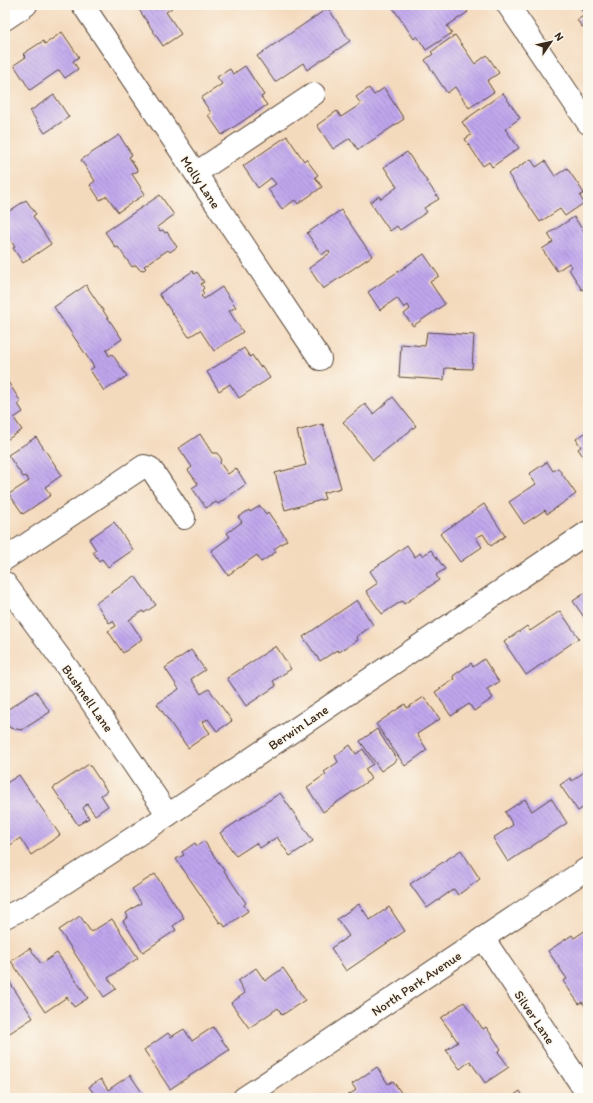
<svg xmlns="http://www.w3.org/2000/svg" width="593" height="1103" viewBox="0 0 593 1103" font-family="Itim,sans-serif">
	<defs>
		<pattern id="building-back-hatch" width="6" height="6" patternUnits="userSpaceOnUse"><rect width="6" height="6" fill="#bfa6ed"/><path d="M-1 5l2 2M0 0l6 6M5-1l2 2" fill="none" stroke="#9c87bf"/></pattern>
	</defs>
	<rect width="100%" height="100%" fill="#fbf7ec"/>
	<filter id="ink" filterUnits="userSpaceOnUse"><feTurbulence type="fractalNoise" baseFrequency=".025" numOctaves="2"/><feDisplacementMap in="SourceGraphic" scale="8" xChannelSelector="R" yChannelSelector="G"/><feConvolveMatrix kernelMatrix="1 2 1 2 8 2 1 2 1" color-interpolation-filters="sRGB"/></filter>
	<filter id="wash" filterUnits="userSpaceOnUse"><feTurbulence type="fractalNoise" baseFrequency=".012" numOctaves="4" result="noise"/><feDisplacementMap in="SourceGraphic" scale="16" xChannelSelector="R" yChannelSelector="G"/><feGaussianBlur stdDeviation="0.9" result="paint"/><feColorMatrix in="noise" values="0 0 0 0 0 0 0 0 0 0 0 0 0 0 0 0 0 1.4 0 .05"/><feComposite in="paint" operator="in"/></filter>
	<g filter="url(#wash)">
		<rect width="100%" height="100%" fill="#f4dabd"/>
		<g id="blocks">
			<g fill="url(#building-back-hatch)">
				<path d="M136 5H170L172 8 166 12 181 34 163 46Z"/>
				<path d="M391 5H463L468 12 447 26 452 33 426 50 417 36 414 39Z"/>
				<path d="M578 5H588V29L585 25 582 27 577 20 585 15Z"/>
				<path d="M328 8 350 41 307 70 303 63 275 82 257 56Z"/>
				<path d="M62 32 79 57 73 61 78 69 65 78 59 70 30 90 14 65 26 57 23 54 43 41 45 44Z"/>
				<path d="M455 35 475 64 487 55 499 73 487 81 494 92 469 108 455 87 447 93 425 60 433 54 431 52Z"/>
				<path d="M245 66 264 95 261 97 267 105 222 135 208 115 211 113 201 98 222 84 217 77 230 69 233 74Z"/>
				<path d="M369 88 374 95 384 88 404 119 358 150 350 138 333 149 317 125 337 111 341 117 361 104 356 97Z"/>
				<path d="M503 93 520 118 505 129 519 148 492 167 489 162 483 166 465 139 471 135 462 122Z"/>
				<path d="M54 95 69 117 45 133 30 111Z"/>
				<path d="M119 135 132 155 129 157 138 171 132 174 145 194 118 212 107 196 100 200 90 185 95 181 81 160Z"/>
				<path d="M287 136 304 161 306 159 318 175 315 177 322 187 298 204 295 200 282 209 268 189 276 184 271 178 258 188 243 166Z"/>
				<path d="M407 152 439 199 424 208 427 212 400 230 397 226 390 231 370 202 379 196 381 199 397 187 384 167Z"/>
				<path d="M531 159 536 167 545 161 555 176 567 168 584 193 580 196 584 203 565 216 560 209 540 222 508 174Z"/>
				<path d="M160 195 174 215 157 227 160 231 163 230 165 233 167 232 177 247 170 252 168 250 144 266 146 268 144 270 139 269 136 265 132 267 118 247 116 248 105 232Z"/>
				<path d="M26 200 36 214 33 216 51 244 23 263 13 248 15 247 6 233 5 234V214Z"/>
				<path d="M341 210 372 256 323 289 309 268 330 253 328 250 322 255 307 233Z"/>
				<path d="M574 217 588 238V286L582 290 569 269 572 267 569 263 557 271 542 249 553 242 548 234Z"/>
				<path d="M424 254 439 276 430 282 445 304 413 326 404 314 410 309 408 305 404 308 397 298 380 310 368 292Z"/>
				<path d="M193 271 194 274 197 272 204 282 201 284 204 288 202 290 204 294 201 296 204 299 222 287 236 307 229 311 243 332 214 351 200 330 189 337 159 294Z"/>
				<path d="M86 285 122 339 106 350 109 356 112 354 127 376 104 391 90 370 94 367 54 307Z"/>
				<path d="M427 332 474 335 472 369 445 368 444 380 399 377 401 344 425 346Z"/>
				<path d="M244 348 250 357 252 355 260 367 262 366 270 378 239 398 230 384 219 391 207 372Z"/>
				<path d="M8 382 21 402 18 404 23 412 14 418 22 430 5 441V384Z"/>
				<path d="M393 397 416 426 373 460 343 422 365 404 373 414Z"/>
				<path d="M323 424 341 488 323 493 325 499 285 510 275 473 306 465 297 431Z"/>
				<path d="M588 431V463L578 449 581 447 576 439Z"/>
				<path d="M200 434 212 453H217L221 458 220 463 228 474 236 468 246 484 218 504 216 502 206 508 192 488 198 484 188 470 192 467 179 448Z"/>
				<path d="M36 437 62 475 45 487 51 495 23 514 9 494 29 481 26 476 23 477 8 455Z"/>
				<path d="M547 462 553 471 558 468 576 494 547 514 545 510 524 524 509 502 536 484 529 474Z"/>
				<path d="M484 504 505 536 491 546 483 534 476 538 482 547 460 562 440 534Z"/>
				<path d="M260 506 266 514 268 512 287 540 274 549 276 552 261 562 257 555 228 575 211 551 230 537 227 533 242 522 238 517 249 510 250 512Z"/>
				<path d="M114 522 133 550 108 567 102 559 99 561 93 552 96 550 89 539Z"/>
				<path d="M407 545 415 557 420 553 422 556 431 550 445 569 436 575 439 580 404 604 402 601 382 614 366 591 378 583 370 571Z"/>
				<path d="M135 576 156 605 144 613 143 611 129 620 142 639 123 653 108 631 116 626 113 621 109 623 96 603Z"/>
				<path d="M588 591V623L573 601Z"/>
				<path d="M357 600 373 625 356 637 358 640 339 652 337 650 320 661 303 637Z"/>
				<path d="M560 611 579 638 526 675 504 642 527 626 530 631Z"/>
				<path d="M276 646 291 669 273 681 276 686 246 706 227 678Z"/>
				<path d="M191 650 205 670 191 679 201 694 209 689 232 721 217 731 208 719 202 722 210 733 188 748 157 704 179 689 165 668Z"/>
				<path d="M484 659 499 682 487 689 493 698 474 711 469 704 451 716 435 692 455 679 453 676 471 663 473 667Z"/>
				<path d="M36 691 50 712 22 730 10 728 5 721V711Z"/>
				<path d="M424 697 440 719 417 734 427 750 405 766 376 724 405 704 407 708Z"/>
				<path d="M377 729 397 760 381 771 360 741Z"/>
				<path d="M350 745 356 754 363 749 373 764 365 769 371 779 323 812 307 787 326 774 324 772 338 762 335 756Z"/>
				<path d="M89 764 107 791 101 795 108 806 95 815 87 804 83 808 89 818 78 825 53 788Z"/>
				<path d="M588 769V804L578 811 560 785 570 778 572 781Z"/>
				<path d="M19 775 60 835 31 855 20 838 9 846 5 839V784Z"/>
				<path d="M280 793 313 841 290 856 277 837 260 848 256 843 236 856 220 833Z"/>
				<path d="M551 798 567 823 508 862 493 838 513 825 505 812 525 799 532 811Z"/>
				<path d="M204 841 246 903 244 905 248 911 225 927 222 922 220 923 176 859 184 855 182 852 195 843 197 846Z"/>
				<path d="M461 850 480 879 458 895 454 889 427 908 410 884Z"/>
				<path d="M155 874 184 918 173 926 176 930 143 952 123 921 128 917 126 913 141 903 132 889Z"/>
				<path d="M359 904 370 920 389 907 405 931 346 971 331 948 349 936 337 919Z"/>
				<path d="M80 916 91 932 112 919 138 958 108 978 116 989 104 997 59 930Z"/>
				<path d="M586 930 588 933V1010L582 1002 579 1004 563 981 567 979 548 951 572 935 574 938Z"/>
				<path d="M30 948 41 964 57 953 88 998 74 1007 67 997 45 1012 11 961Z"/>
				<path d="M256 968 265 981 283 968 305 1000 282 1015 278 1008 249 1028 231 1003 245 993 238 981Z"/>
				<path d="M5 975 33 1018 5 1036Z"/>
				<path d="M464 1002 483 1029 486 1027 501 1049 498 1052 509 1067 485 1083 470 1061 460 1069 446 1050 458 1042 441 1018Z"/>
				<path d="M213 1027 229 1050 170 1089 144 1050 168 1033 171 1037 184 1029 192 1041Z"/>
				<path d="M377 1067 388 1084 393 1081 402 1094 396 1098H344L356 1090 352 1084Z"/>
				<path d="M130 1075 146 1098H97L89 1087 101 1079 108 1090Z"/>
				<path d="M520 1091 524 1098H510Z"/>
			</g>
		</g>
	</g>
	<g filter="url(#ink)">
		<use href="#blocks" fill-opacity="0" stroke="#574436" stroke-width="1"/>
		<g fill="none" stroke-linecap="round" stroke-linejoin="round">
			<defs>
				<g id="minor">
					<path d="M83 5 320 359"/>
					<path d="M508 5 588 123"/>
					<path d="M5 19 26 5"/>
					<path d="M196 173 314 94"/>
					<path d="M5 559 144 466 150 468 154 473 184 518"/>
					<path d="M5 583 78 682 168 815"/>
					<path d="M5 917 24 908 49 893 168 815 588 532"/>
					<path d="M483 938 588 1095"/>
					<path d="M244 1098 588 868"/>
				</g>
			</defs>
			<use href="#minor" stroke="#574436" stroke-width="24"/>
			<use href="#minor" stroke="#fff" stroke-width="22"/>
		</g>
	</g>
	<g text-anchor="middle" stroke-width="3" stroke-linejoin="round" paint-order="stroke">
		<g font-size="13" fill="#3b2a1e" stroke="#fbf7ec">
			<text transform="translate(201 182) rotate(56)" y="5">Molly Lane</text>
			<text transform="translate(88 698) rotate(55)" y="5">Bushnell Lane</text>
			<text transform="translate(298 727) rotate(-34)" y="5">Berwin Lane</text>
			<text transform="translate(416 983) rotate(-34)" y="5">North Park Avenue</text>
			<text transform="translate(535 1017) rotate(56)" y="5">Silver Lane</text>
		</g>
	</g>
	<rect width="593" height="1103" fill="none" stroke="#fbf7ec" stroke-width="20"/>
	<g transform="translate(551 42) rotate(56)" stroke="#fbf7ec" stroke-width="3" paint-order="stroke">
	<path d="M0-3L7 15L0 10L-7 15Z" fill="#3b2a1e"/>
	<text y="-6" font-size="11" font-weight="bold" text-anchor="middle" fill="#3b2a1e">N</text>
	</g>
</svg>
